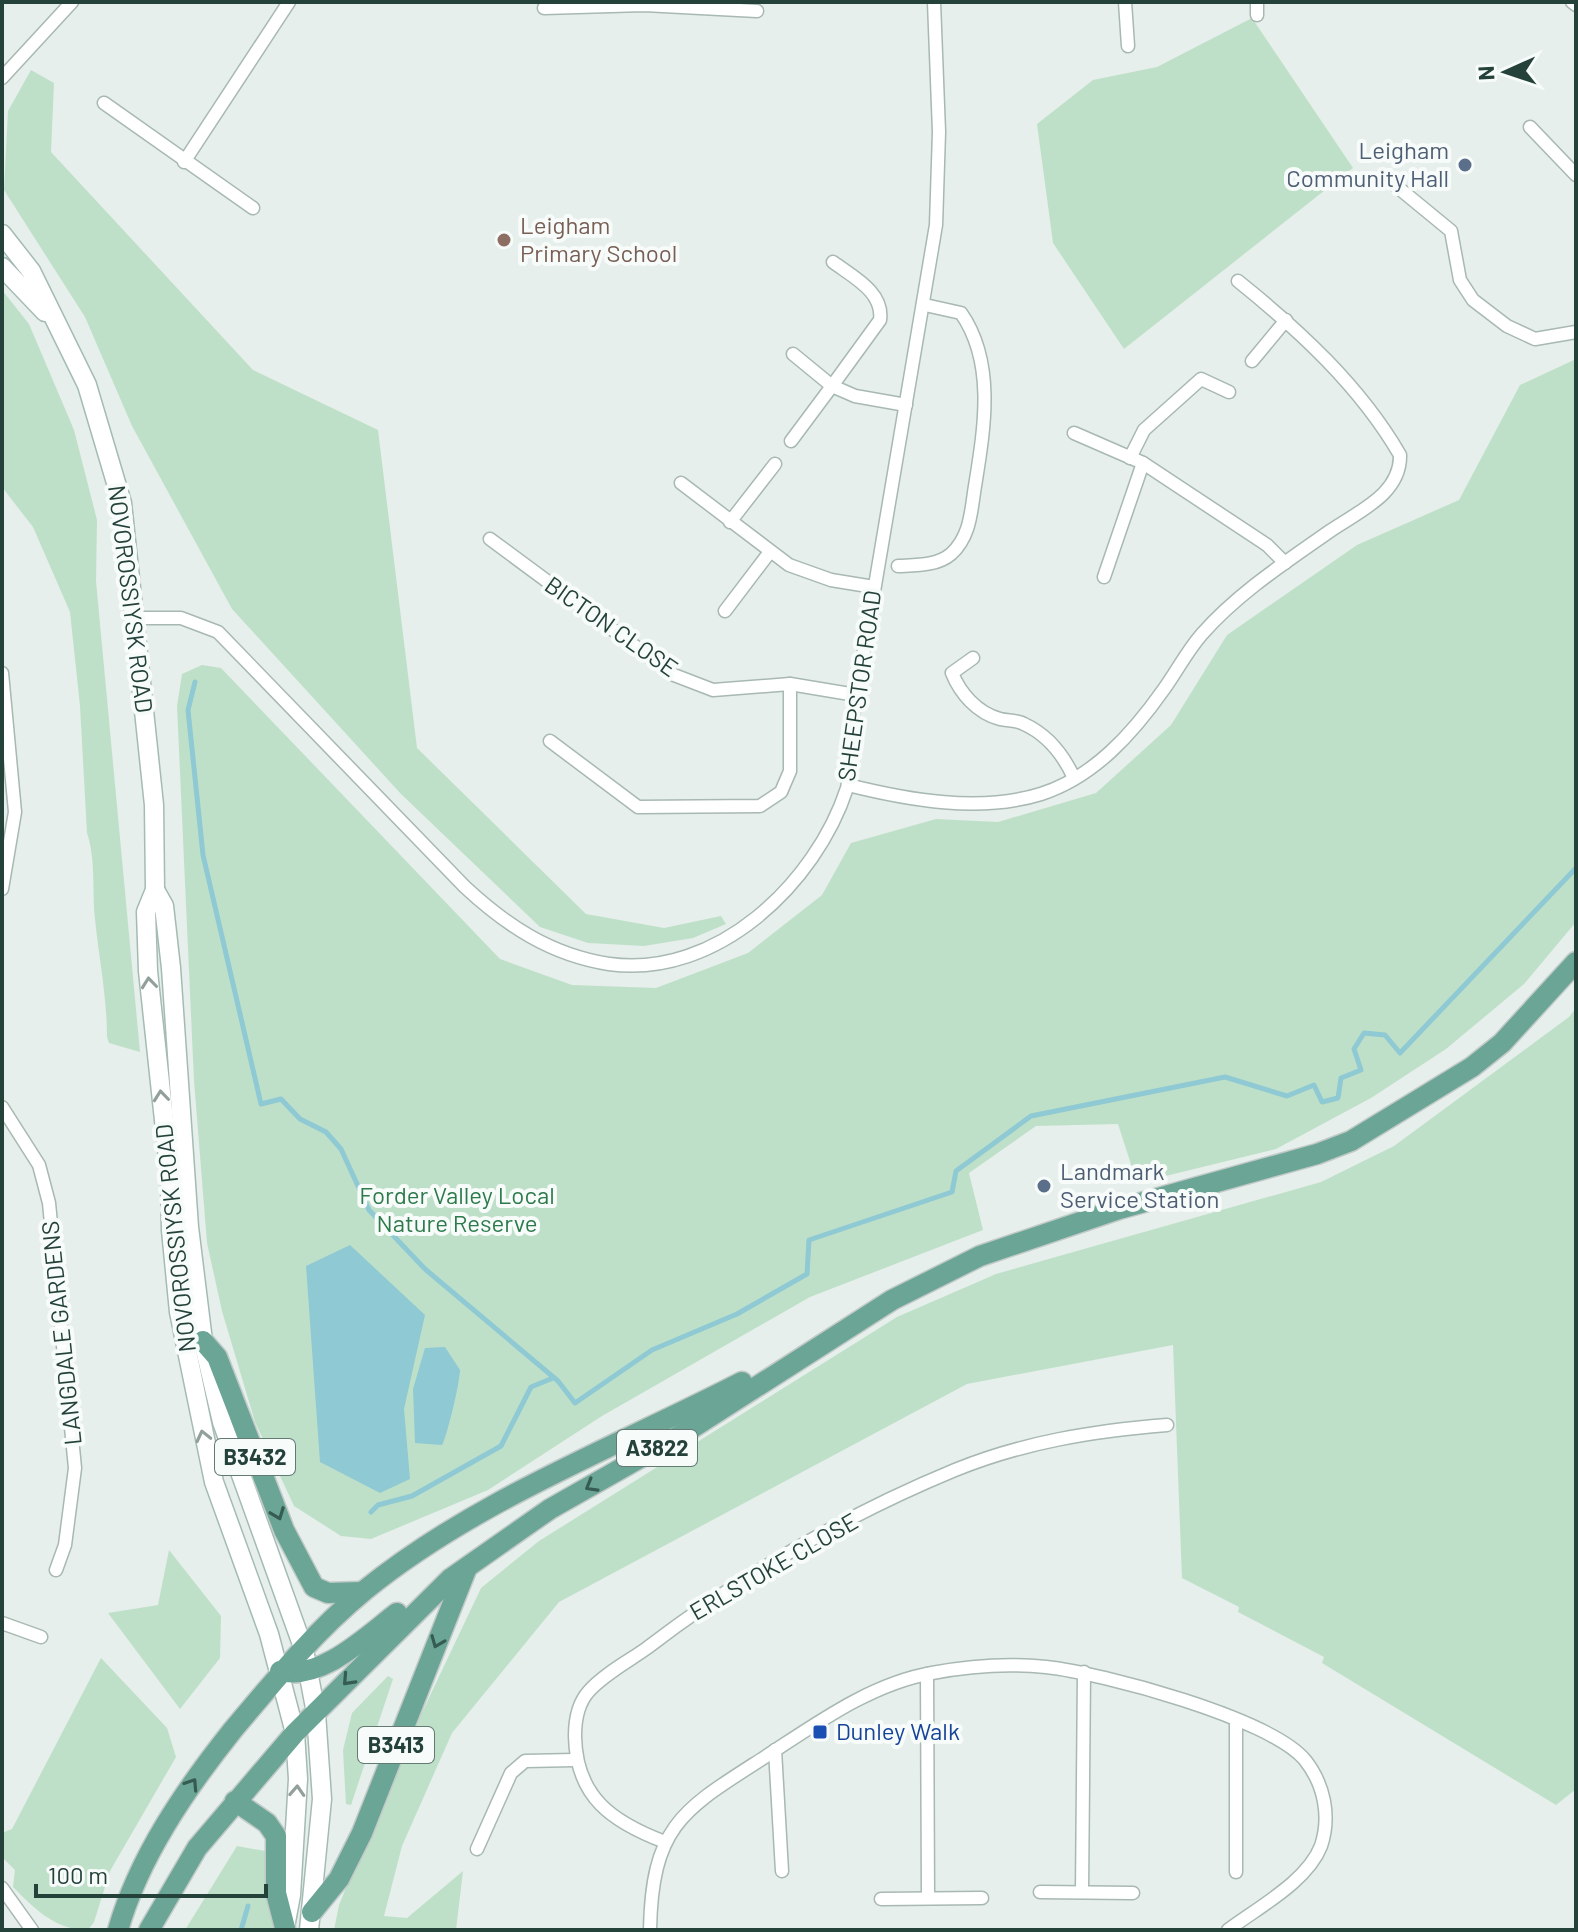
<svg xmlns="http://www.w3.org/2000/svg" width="1578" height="1932" viewBox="0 0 1578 1932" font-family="Barlow,sans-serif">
	<rect width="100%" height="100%" fill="#e6efeb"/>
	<g fill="#bfe0c8">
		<path d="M1252 18 1353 168 1124 349 1053 243 1037 124 1093 80 1157 67Z"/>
		<path d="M31 70 54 83 51 152 253 370 378 430 417 748 586 914 664 928 721 916 726 924 693 938 644 946 588 943 540 927 401 794 232 609 132 426 85 317 4 190 8 111Z"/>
		<path d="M2 290 29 324 74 430 97 520 96 581 140 1052 109 1043 107 1037C107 997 99 959 95 919 92 891 96 860 87 833L80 706 70 612 33 527 2 487Z"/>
		<path d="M1576 359V922L1524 984 1446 1049 1371 1098 1276 1149 1137 1183 1118 1124 1036 1126 969 1173 983 1230 810 1297 602 1416 488 1490 371 1539 341 1536 294 1506 255 1422 222 1311 207 1243 194 1081 177 706 182 674 202 665 221 668 500 959 572 985 656 988 748 953 822 895 851 843 936 819 998 822 1096 793 1171 725 1227 635 1357 545 1459 500 1520 385Z"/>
		<path d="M1576 1008V1789L1556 1805 1322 1663 1324 1657 1238 1612 1239 1607 1182 1578 1173 1345 967 1384 559 1602 452 1733 402 1846 384 1916 407 1918 463 1871 456 1930H334L339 1905 390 1780 481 1588 539 1541 897 1317 996 1274 1321 1182 1394 1146 1569 1017Z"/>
		<path d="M169 1550 221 1616 220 1658 180 1709 108 1613 158 1605Z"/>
		<path d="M101 1658 167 1728 176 1757 110 1871 94 1922 88 1930C55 1930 35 1909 13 1887L15 1870 2 1857V1833L12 1829Z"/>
		<path d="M388 1676 393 1679 351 1805 346 1804 343 1750 352 1713Z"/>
		<path d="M237 1846 282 1854 276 1930H185Z"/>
	</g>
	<g fill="#8ec9d4">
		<path d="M350 1245 425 1315 404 1409 410 1479 380 1493 320 1462 306 1266Z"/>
		<path d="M445 1347 460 1370C460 1382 447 1436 442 1445L415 1443 413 1389 425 1348Z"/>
	</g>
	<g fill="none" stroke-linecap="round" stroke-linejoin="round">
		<g stroke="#8ec9d4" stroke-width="5">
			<path d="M195 682 188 710 203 855 261 1104 281 1099 300 1119 326 1132 341 1149 369 1210 425 1269 558 1381 575 1403 652 1350 737 1314 807 1274 809 1240 952 1192 956 1171 1031 1116 1225 1077 1287 1096 1314 1085 1322 1102 1338 1098 1341 1078 1361 1070 1354 1049 1364 1033 1385 1035 1400 1053 1576 868"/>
			<path d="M371 1512 378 1505 412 1496 501 1446 531 1387 553 1378"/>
			<path d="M241 1930 248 1906"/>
		</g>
		<defs>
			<g id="street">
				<path d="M1125 2 1128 46"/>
				<path d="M1572 2 1576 5"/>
				<path d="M544 8 644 5 757 11"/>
				<path d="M1257 15V2"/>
				<path d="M2 78 72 2"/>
				<path d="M104 103 253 208"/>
				<path d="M1530 127 1576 175"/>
				<path d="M184 162 289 2"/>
				<path d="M1395 185 1451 231 1460 280 1473 300 1507 326 1535 339 1576 332"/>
				<path d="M833 262C853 277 884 292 880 320L832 386 855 396 906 405"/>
				<path d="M1252 361 1286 320"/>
				<path d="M1074 433 1143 463 1267 545 1285 563"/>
				<path d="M791 441 832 386 793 354"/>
				<path d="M1130 458 1144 430 1201 379 1229 392"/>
				<path d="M681 483 789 565 831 580 874 587"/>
				<path d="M730 522 775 464"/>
				<path d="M490 539 674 675 713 690 790 684 856 695"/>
				<path d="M898 566C916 565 937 566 951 554 971 536 971 510 975 486 984 430 996 363 961 313L925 305"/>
				<path d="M1104 577 1143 463"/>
				<path d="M725 611 769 553"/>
				<path d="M136 618H181L218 632 465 887C507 926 551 955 609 964 717 979 816 883 847 788 850 778 847 762 847 751L936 225 939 132 934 2"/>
				<path d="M973 658 952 673C960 693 977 713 1000 719 1008 721 1017 720 1024 724 1048 735 1063 754 1074 778"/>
				<path d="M2 673 15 812 2 889"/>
				<path d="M550 741 638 807 760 806 781 792 790 771V684"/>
				<path d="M848 785C908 800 980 813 1041 794 1094 777 1133 733 1164 689 1177 671 1187 651 1202 634 1238 593 1286 562 1330 531 1359 511 1401 494 1400 455 1360 386 1299 330 1238 281"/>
				<path d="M2 1107 39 1165 49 1203 75 1468 65 1545 56 1570"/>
				<path d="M2 1623 41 1637"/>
				<path d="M927 1674 928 1898"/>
				<path d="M775 1750 782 1871"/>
				<path d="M665 1842C612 1822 576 1797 575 1736 575 1721 578 1703 589 1691 604 1674 629 1661 647 1648 740 1577 846 1515 955 1470 1024 1442 1093 1431 1167 1425"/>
				<path d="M477 1849 511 1773 525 1761 575 1760"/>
				<path d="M1236 1872V1720"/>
				<path d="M2 1888 32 1930"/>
				<path d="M1040 1892 1133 1893"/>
				<path d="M1082 1892 1084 1672"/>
				<path d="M881 1899 982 1898"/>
				<path d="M650 1930C652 1824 684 1809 765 1757 816 1724 870 1684 932 1673 969 1666 1007 1663 1046 1667 1102 1673 1270 1718 1305 1760 1324 1784 1331 1816 1321 1846 1307 1882 1257 1908 1228 1930"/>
			</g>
			<g id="secondary">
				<path d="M2 234 31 271 87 385 122 503 154 805 155 890 146 912 148 971 170 1176 171 1230 179 1312 214 1482 269 1634 295 1733 298 1779 291 1895 285 1927"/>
				<path d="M2 267 45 312"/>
				<path d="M155 890 164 906 171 968 189 1227 203 1341 222 1422 304 1650 316 1713 322 1799 309 1930"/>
			</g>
			<g id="primary">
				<path d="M203 1341 217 1357 284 1530 314 1587 328 1593 362 1592"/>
				<path d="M280 1671C321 1681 367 1636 397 1613"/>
				<path d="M235 1801 267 1823 276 1836V1893L285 1928"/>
				<path d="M312 1912 339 1879 362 1833 466 1570"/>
				<path d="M118 1930C139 1857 185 1790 232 1731 273 1682 315 1631 365 1590 476 1500 616 1447 742 1382"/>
				<path d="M149 1930 197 1848 295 1733 450 1579 550 1509 689 1430 892 1300 980 1256 1119 1209 1317 1154 1351 1141 1472 1067 1502 1043 1576 962"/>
			</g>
		</defs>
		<use href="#street" stroke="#a8b8b2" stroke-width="15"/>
		<use href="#secondary" stroke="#a4bbb3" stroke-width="21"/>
		<use href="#primary" stroke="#c2cac8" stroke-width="23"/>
		<use href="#street" stroke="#fff" stroke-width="12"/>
		<use href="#secondary" stroke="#fff" stroke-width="18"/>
		<use href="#primary" stroke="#6aa596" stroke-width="20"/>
	</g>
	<defs><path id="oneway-chevron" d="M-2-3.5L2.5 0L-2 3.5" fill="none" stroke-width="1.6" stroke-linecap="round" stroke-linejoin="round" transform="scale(2)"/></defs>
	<g stroke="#92a09c">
		<use href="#oneway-chevron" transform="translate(149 983) rotate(-96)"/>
		<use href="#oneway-chevron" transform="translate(161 1096) rotate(-96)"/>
		<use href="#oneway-chevron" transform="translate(203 1436) rotate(-103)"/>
		<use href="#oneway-chevron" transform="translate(297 1791) rotate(-87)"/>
	</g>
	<g stroke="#365b51">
		<use href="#oneway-chevron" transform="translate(591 1486) rotate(150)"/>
		<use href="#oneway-chevron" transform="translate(278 1514) rotate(69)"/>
		<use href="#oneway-chevron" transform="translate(437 1642) rotate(112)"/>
		<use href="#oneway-chevron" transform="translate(348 1680) rotate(133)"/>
		<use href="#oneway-chevron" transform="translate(192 1784) rotate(-57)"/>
	</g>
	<g fill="#5c6f8a" stroke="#f7fbf9" stroke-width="3">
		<circle cx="1465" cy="165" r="8"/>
		<circle cx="1044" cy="1186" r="8"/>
	</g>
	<circle fill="#8d6e63" stroke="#f7fbf9" stroke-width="3" cx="504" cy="240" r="8"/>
	<rect fill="#1a4fb4" stroke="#f7fbf9" stroke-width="3" x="812" y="1724" width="16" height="16" rx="4"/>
	<g text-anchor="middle" stroke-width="8" stroke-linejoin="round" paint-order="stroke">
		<g fill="#f7fbf9" stroke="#637a73" stroke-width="2">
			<rect x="617" y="1430" width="80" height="36" rx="6"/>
			<rect x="215" y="1439" width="80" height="36" rx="6"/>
			<rect x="358" y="1727" width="76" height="36" rx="6"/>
		</g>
		<g font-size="22" font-weight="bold" fill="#24423a">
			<text x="657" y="1456">A3822</text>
			<text x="255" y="1465">B3432</text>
			<text x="396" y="1753">B3413</text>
		</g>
		<g font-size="24" fill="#4e5e75" stroke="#f7fbf9" text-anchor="end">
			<text x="1449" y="159">Leigham<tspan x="1449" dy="28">Community Hall</tspan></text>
			<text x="1060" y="1180" text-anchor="start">Landmark<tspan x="1060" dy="28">Service Station</tspan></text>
		</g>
		<g font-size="24" fill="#785e54" stroke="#f7fbf9" text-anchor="start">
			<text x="520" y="234">Leigham<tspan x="520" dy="28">Primary School</tspan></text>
		</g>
		<g font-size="24" fill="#24423a" stroke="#f7fbf9">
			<text transform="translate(130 599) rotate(83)" y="8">NOVOROSSIYSK ROAD</text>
			<text transform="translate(611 627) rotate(35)" y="8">BICTON CLOSE</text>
			<text transform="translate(860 686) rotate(-82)" y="8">SHEEPSTOR ROAD</text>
			<text transform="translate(176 1238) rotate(-96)" y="8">NOVOROSSIYSK ROAD</text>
			<text transform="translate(62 1333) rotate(-96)" y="8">LANGDALE GARDENS</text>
			<text transform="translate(774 1567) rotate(-30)" y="8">ERLSTOKE CLOSE</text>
		</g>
		<g font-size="24" fill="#2d7a4b" stroke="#f7fbf9">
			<text x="457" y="1204">Forder Valley Local<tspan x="457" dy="28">Nature Reserve</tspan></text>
		</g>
		<g font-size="24" fill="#164399" stroke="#f7fbf9" text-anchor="start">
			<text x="836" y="1740">Dunley Walk</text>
		</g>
	</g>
	<rect width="1578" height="1932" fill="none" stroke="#24423a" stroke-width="8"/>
	<g transform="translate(1506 72) rotate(267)" stroke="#f7fbf9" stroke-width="6" paint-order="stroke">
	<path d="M0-6L14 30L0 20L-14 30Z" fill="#24423a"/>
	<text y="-12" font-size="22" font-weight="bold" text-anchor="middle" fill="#24423a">N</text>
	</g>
	<path d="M36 1884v12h230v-12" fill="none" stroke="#24423a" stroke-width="4"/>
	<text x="48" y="1884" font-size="24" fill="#24423a" stroke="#f7fbf9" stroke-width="6" paint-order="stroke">100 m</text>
</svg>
